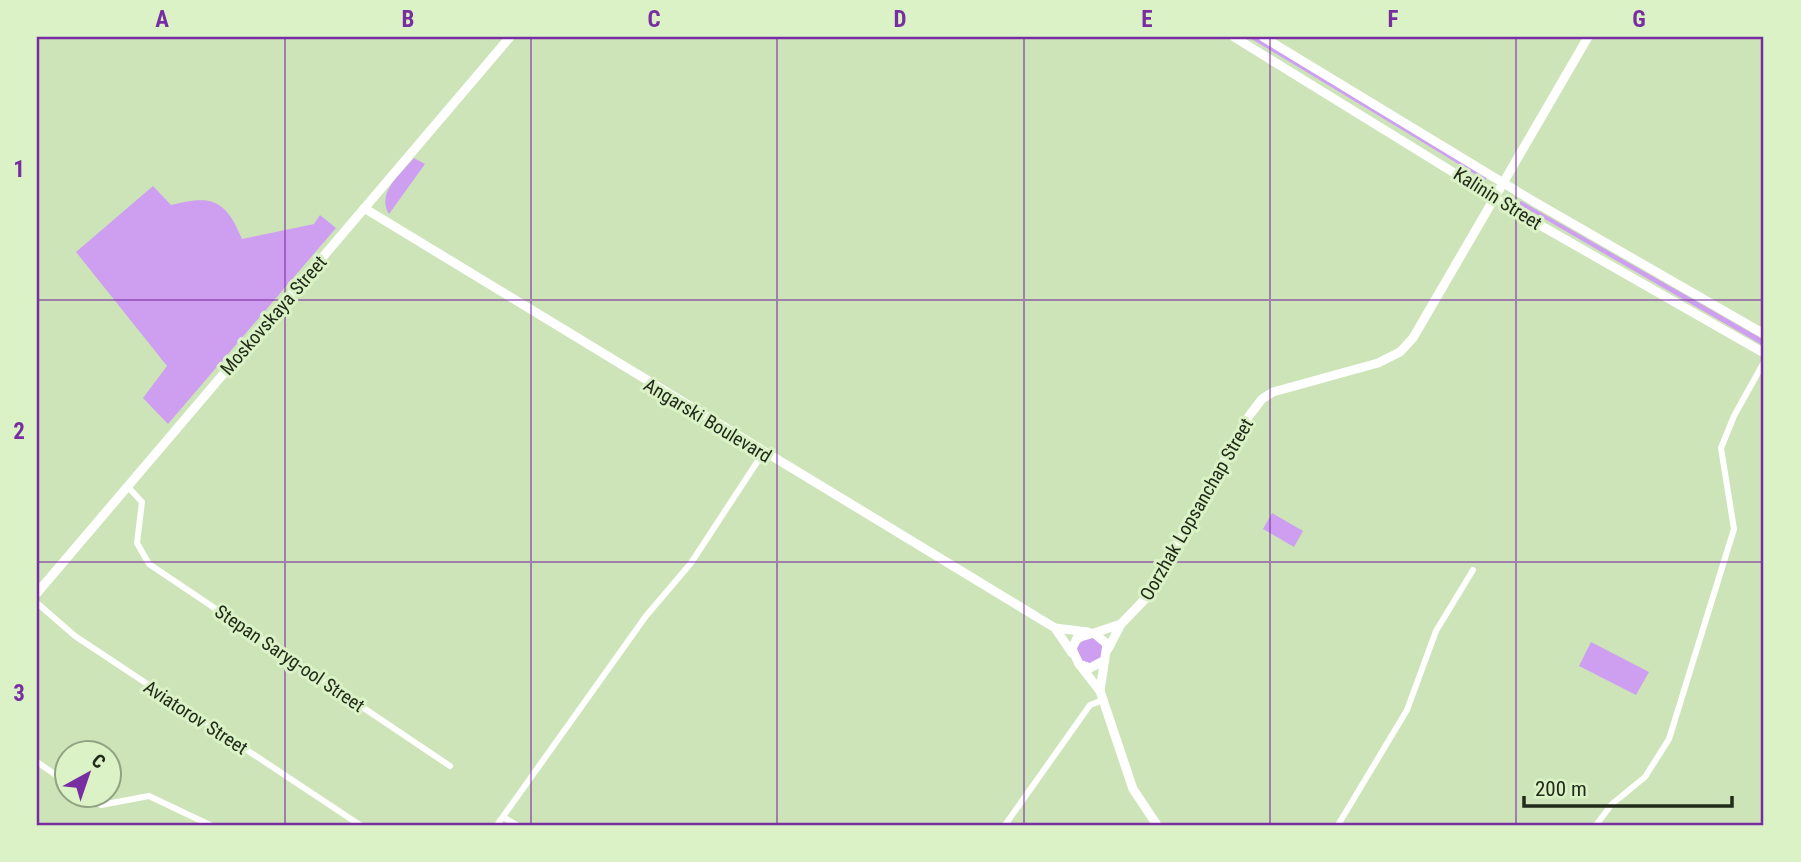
<svg xmlns="http://www.w3.org/2000/svg" width="1801" height="862" viewBox="0 0 1801 862" font-family="'Roboto Condensed',sans-serif">
	<rect width="100%" height="100%" fill="#cde4b9"/>
	<g fill="#ce9ff0">
		<path d="M1257 37 1488 176 1485 180 1250 38Z"/>
		<path d="M414 158 425 164 389 214C376 192 401 174 414 158Z"/>
		<path d="M153 186 171 205C211 195 225 198 242 239L314 224 320 215 336 228 168 424 143 398 167 366 76 252Z"/>
		<path d="M1521 201 1764 340 1762 345 1517 203Z"/>
		<path d="M1272 513 1303 531 1294 547 1263 529Z"/>
		<path d="M1090 635 1103 642 1104 656 1093 665 1079 660 1076 647Z"/>
		<path d="M1591 642 1649 672 1636 695 1579 666Z"/>
	</g>
	<g fill="none" stroke-linecap="round" stroke-linejoin="round">
		<g stroke="#fff" stroke-width="6">
			<path d="M127 486 142 502 137 543 149 564 450 766"/>
			<path d="M37 603 75 636 360 825"/>
			<path d="M37 762 66 782"/>
			<path d="M87 796 101 805 149 796 210 825"/>
			<path d="M503 817 517 825"/>
			<path d="M497 825 646 616 691 563 763 453"/>
			<path d="M1005 825 1090 705 1103 700"/>
			<path d="M1338 825 1407 710 1436 631 1473 570"/>
			<path d="M1596 825 1612 804 1645 777 1669 739 1734 529 1721 448 1734 416 1764 362"/>
		</g>
		<g stroke="#fff" stroke-width="9">
			<path d="M1234 37 1524 216 1764 353"/>
			<path d="M1263 37 1533 201 1764 334"/>
			<path d="M364 208 1055 628 1088 632"/>
			<path d="M37 593 510 37"/>
			<path d="M1055 628 1072 653"/>
			<path d="M1094 633 1121 624"/>
			<path d="M1108 649 1121 624 1149 595 1249 416 1262 399 1273 392 1378 363 1400 352 1413 338 1588 37"/>
			<path d="M1079 664 1100 691 1133 789 1157 825"/>
			<path d="M1100 691 1107 644 1094 633 1077 638 1072 649 1079 664 1090 668 1105 660"/>
		</g>
	</g>
	<path fill="none" stroke="#782ea1" stroke-width="2" stroke-opacity="0.55" d="M285 37V825M531 37V825M777 37V825M1024 37V825M1270 37V825M1516 37V825M37 300H1764M37 562H1764"/>
	<g text-anchor="middle" stroke-width="6" stroke-linejoin="round" paint-order="stroke">
		<g font-size="19" fill="#222a1a" stroke="#daf2c6">
			<text transform="translate(1498 198) rotate(32)" y="7">Kalinin Street</text>
			<text transform="translate(273 315) rotate(-49)" y="7">Moskovskaya Street</text>
			<text transform="translate(708 420) rotate(31)" y="7">Angarski Boulevard</text>
			<text transform="translate(1196 509) rotate(-60)" y="7">Oorzhak Lopsanchap Street</text>
			<text transform="translate(290 658) rotate(34)" y="7">Stepan Saryg-ool Street</text>
			<text transform="translate(196 717) rotate(33)" y="7">Aviatorov Street</text>
		</g>
	</g>
	<rect width="1801" height="862" fill="none" stroke="#daf2c6" stroke-width="77"/>
	<g transform="translate(88 774) rotate(40)"><circle r="33" fill="#daf2c6" stroke="#90a281" stroke-width="2"/>
	<path d="M0-5L12 26L0 18L-12 26Z" fill="#782ea1"/>
	<text y="-10" font-size="19" font-weight="bold" text-anchor="middle" fill="#222a1a">С</text>
	</g>
	<path d="M1524 796v10h208v-10" fill="none" stroke="#222a1a" stroke-width="3.5"/>
	<text x="1535" y="796" font-size="21" fill="#222a1a" stroke="#daf2c6" stroke-width="5" paint-order="stroke">200 m</text>
	<rect x="38" y="38" width="1724" height="786" fill="none" stroke="#782ea1" stroke-width="2.5"/>
	<g font-size="23" text-anchor="middle" font-weight="bold" fill="#782ea1">
		<text x="162" y="27">A</text>
		<text x="408" y="27">B</text>
		<text x="654" y="27">C</text>
		<text x="900" y="27">D</text>
		<text x="1147" y="27">E</text>
		<text x="1393" y="27">F</text>
		<text x="1639" y="27">G</text>
		<text x="19" y="177">1</text>
		<text x="19" y="439">2</text>
		<text x="19" y="701">3</text>
	</g>
</svg>
